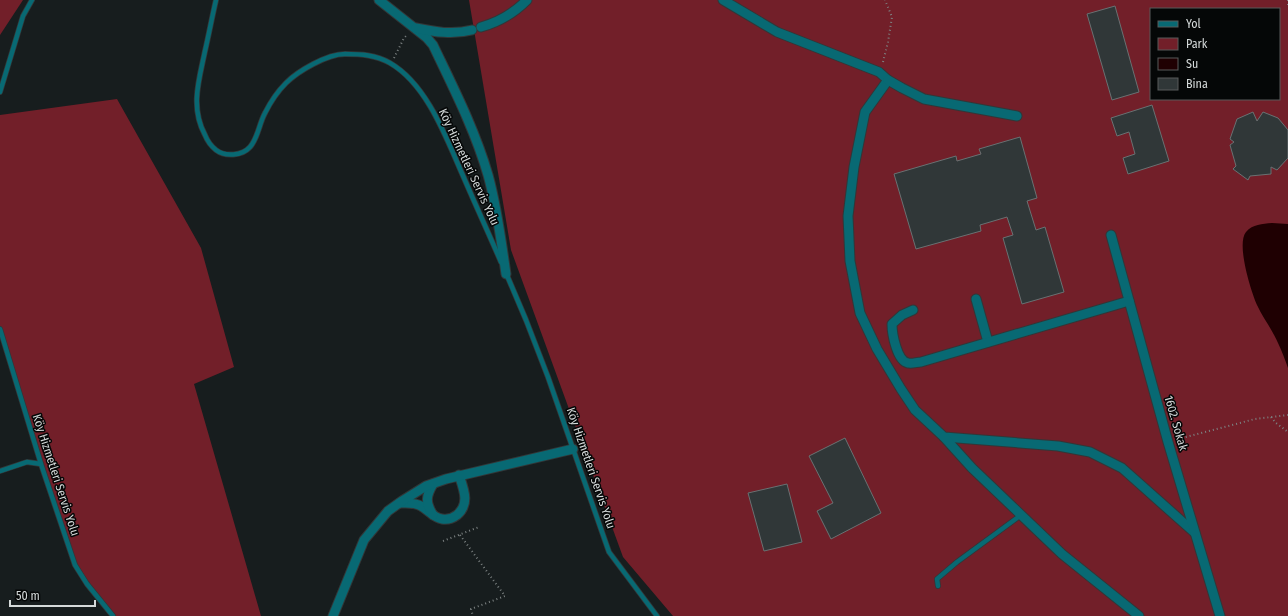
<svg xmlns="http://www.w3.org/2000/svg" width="1288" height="616" viewBox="0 0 1288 616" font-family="'Fira Sans Condensed',sans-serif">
	<rect width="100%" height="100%" fill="#171d1e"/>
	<g fill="#721f29" fill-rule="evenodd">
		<path d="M0 0H23L0 35Z"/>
		<path d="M469 0H1288V616H673L623 557 511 250ZM1151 9H1279V99H1151Z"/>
		<path d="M117 99 201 248 234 367 194 384 261 616H113L75 565 0 329V115Z"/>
	</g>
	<path fill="#1f0002" d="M1272 223 1288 224V368C1285 360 1282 351 1278 343 1272 329 1263 318 1257 305 1251 291 1236 244 1246 232 1253 224 1262 224 1272 223Z"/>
	<g fill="#303738" stroke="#697172">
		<path d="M1115 6 1139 92 1112 100 1087 14Z"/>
		<path d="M1152 105 1169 161 1128 174 1123 158 1135 154 1129 132 1117 136 1111 118Z"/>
		<path d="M1253 112 1257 121 1263 112 1278 118 1288 130V158L1277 170 1271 167V174L1250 176 1248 180 1233 169 1236 166 1230 145 1234 142 1230 139 1237 119Z"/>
		<path d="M1020 137 1037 198 1027 201 1036 230 1045 227 1064 292 1022 304 1003 238 1013 235 1007 217 980 225 981 231 916 249 894 174 956 156 957 161 981 154 979 149Z"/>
		<path d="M845 438 881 513 831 539 817 511 833 503 809 456Z"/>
		<path d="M787 484 802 542 764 551 748 493Z"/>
	</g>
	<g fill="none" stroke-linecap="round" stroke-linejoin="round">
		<defs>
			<g id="service">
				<path d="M216 0C212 17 209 34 205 51 199 80 190 107 205 135 207 140 211 146 216 150 225 157 242 156 250 147 258 138 259 124 265 113 270 103 277 92 286 83 298 71 327 54 345 54 361 54 376 55 390 63 428 85 447 140 464 178 476 206 489 234 501 262"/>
				<path d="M0 92 23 16 32 0"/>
				<path d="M506 273 526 320 548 377 609 552 657 616"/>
				<path d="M0 329 41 464 75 565 87 584 113 616"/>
				<path d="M0 471 27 462 41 464"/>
				<path d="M938 586 937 579 957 562 1021 515"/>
			</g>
			<g id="minor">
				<path d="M379 0 427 38 433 45C453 87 475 130 488 175 497 207 501 240 506 274"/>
				<path d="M723 0 777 32 879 72 888 80 865 112 854 167 848 216 850 261 860 313 877 349 901 389 915 410 944 437 1058 446 1090 452 1122 468 1195 533"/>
				<path d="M481 27C499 22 514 13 527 0"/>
				<path d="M416 28C435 32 453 35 472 30"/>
				<path d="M888 80 902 88 924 99 1017 116"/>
				<path d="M1111 235 1168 442 1220 616"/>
				<path d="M976 299 988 342"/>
				<path d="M913 310 902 315 892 324C892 334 897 361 908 363 912 364 917 362 921 362L1129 301"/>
				<path d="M944 437 972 468 1062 554 1139 616"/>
				<path d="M400 503C407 503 414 502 421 506 428 510 434 518 442 519 447 520 453 518 457 515 470 504 464 490 459 475"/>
				<path d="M433 515C425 502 426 496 433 484"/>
				<path d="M333 616 364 540 388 511 402 501 426 486 446 479 573 449"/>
			</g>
		</defs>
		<use href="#service" stroke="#323738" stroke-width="6"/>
		<use href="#minor" stroke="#323738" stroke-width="11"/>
		<g stroke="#7d8383" stroke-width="2" stroke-dasharray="1 3" stroke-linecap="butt">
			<path d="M1288 0V6"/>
			<path d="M394 58 404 38 408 34"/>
			<path d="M883 62 888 42 892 17 885 0"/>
			<path d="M1271 417 1276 423 1288 432"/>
			<path d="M1178 439 1255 419 1288 415"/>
			<path d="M460 535 505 596 471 609 473 616"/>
			<path d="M443 541 479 527"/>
		</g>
		<use href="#service" stroke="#086973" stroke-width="4.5"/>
		<use href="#minor" stroke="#086973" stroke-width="9"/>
	</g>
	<g text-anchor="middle" stroke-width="3" stroke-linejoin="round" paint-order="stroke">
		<g font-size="12" fill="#d5dada" stroke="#050707">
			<text transform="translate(469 167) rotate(65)" y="4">Köy Hizmetleri Servis Yolu</text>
			<text transform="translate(1176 423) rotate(74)" y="4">1602. Sokak</text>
			<text transform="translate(591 468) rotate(71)" y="4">Köy Hizmetleri Servis Yolu</text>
			<text transform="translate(56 475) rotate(72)" y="4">Köy Hizmetleri Servis Yolu</text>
		</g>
	</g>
	<rect x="1150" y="8" width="130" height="92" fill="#050707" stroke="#585b5b"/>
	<rect x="1158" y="21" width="20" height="6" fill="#086973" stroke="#585b5b"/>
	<text x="1186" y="28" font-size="12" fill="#d5dada">Yol</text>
	<rect x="1158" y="38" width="20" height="12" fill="#721f29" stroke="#585b5b"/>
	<text x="1186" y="48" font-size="12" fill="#d5dada">Park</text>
	<rect x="1158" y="58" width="20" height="12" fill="#1f0002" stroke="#585b5b"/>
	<text x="1186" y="68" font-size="12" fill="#d5dada">Su</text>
	<rect x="1158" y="78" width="20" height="12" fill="#303738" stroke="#585b5b"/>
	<text x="1186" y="88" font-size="12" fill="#d5dada">Bina</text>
	<path d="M10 600v6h85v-6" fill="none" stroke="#d5dada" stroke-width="2"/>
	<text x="16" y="600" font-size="12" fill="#d5dada" stroke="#050707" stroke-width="3" paint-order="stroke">50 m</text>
</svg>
